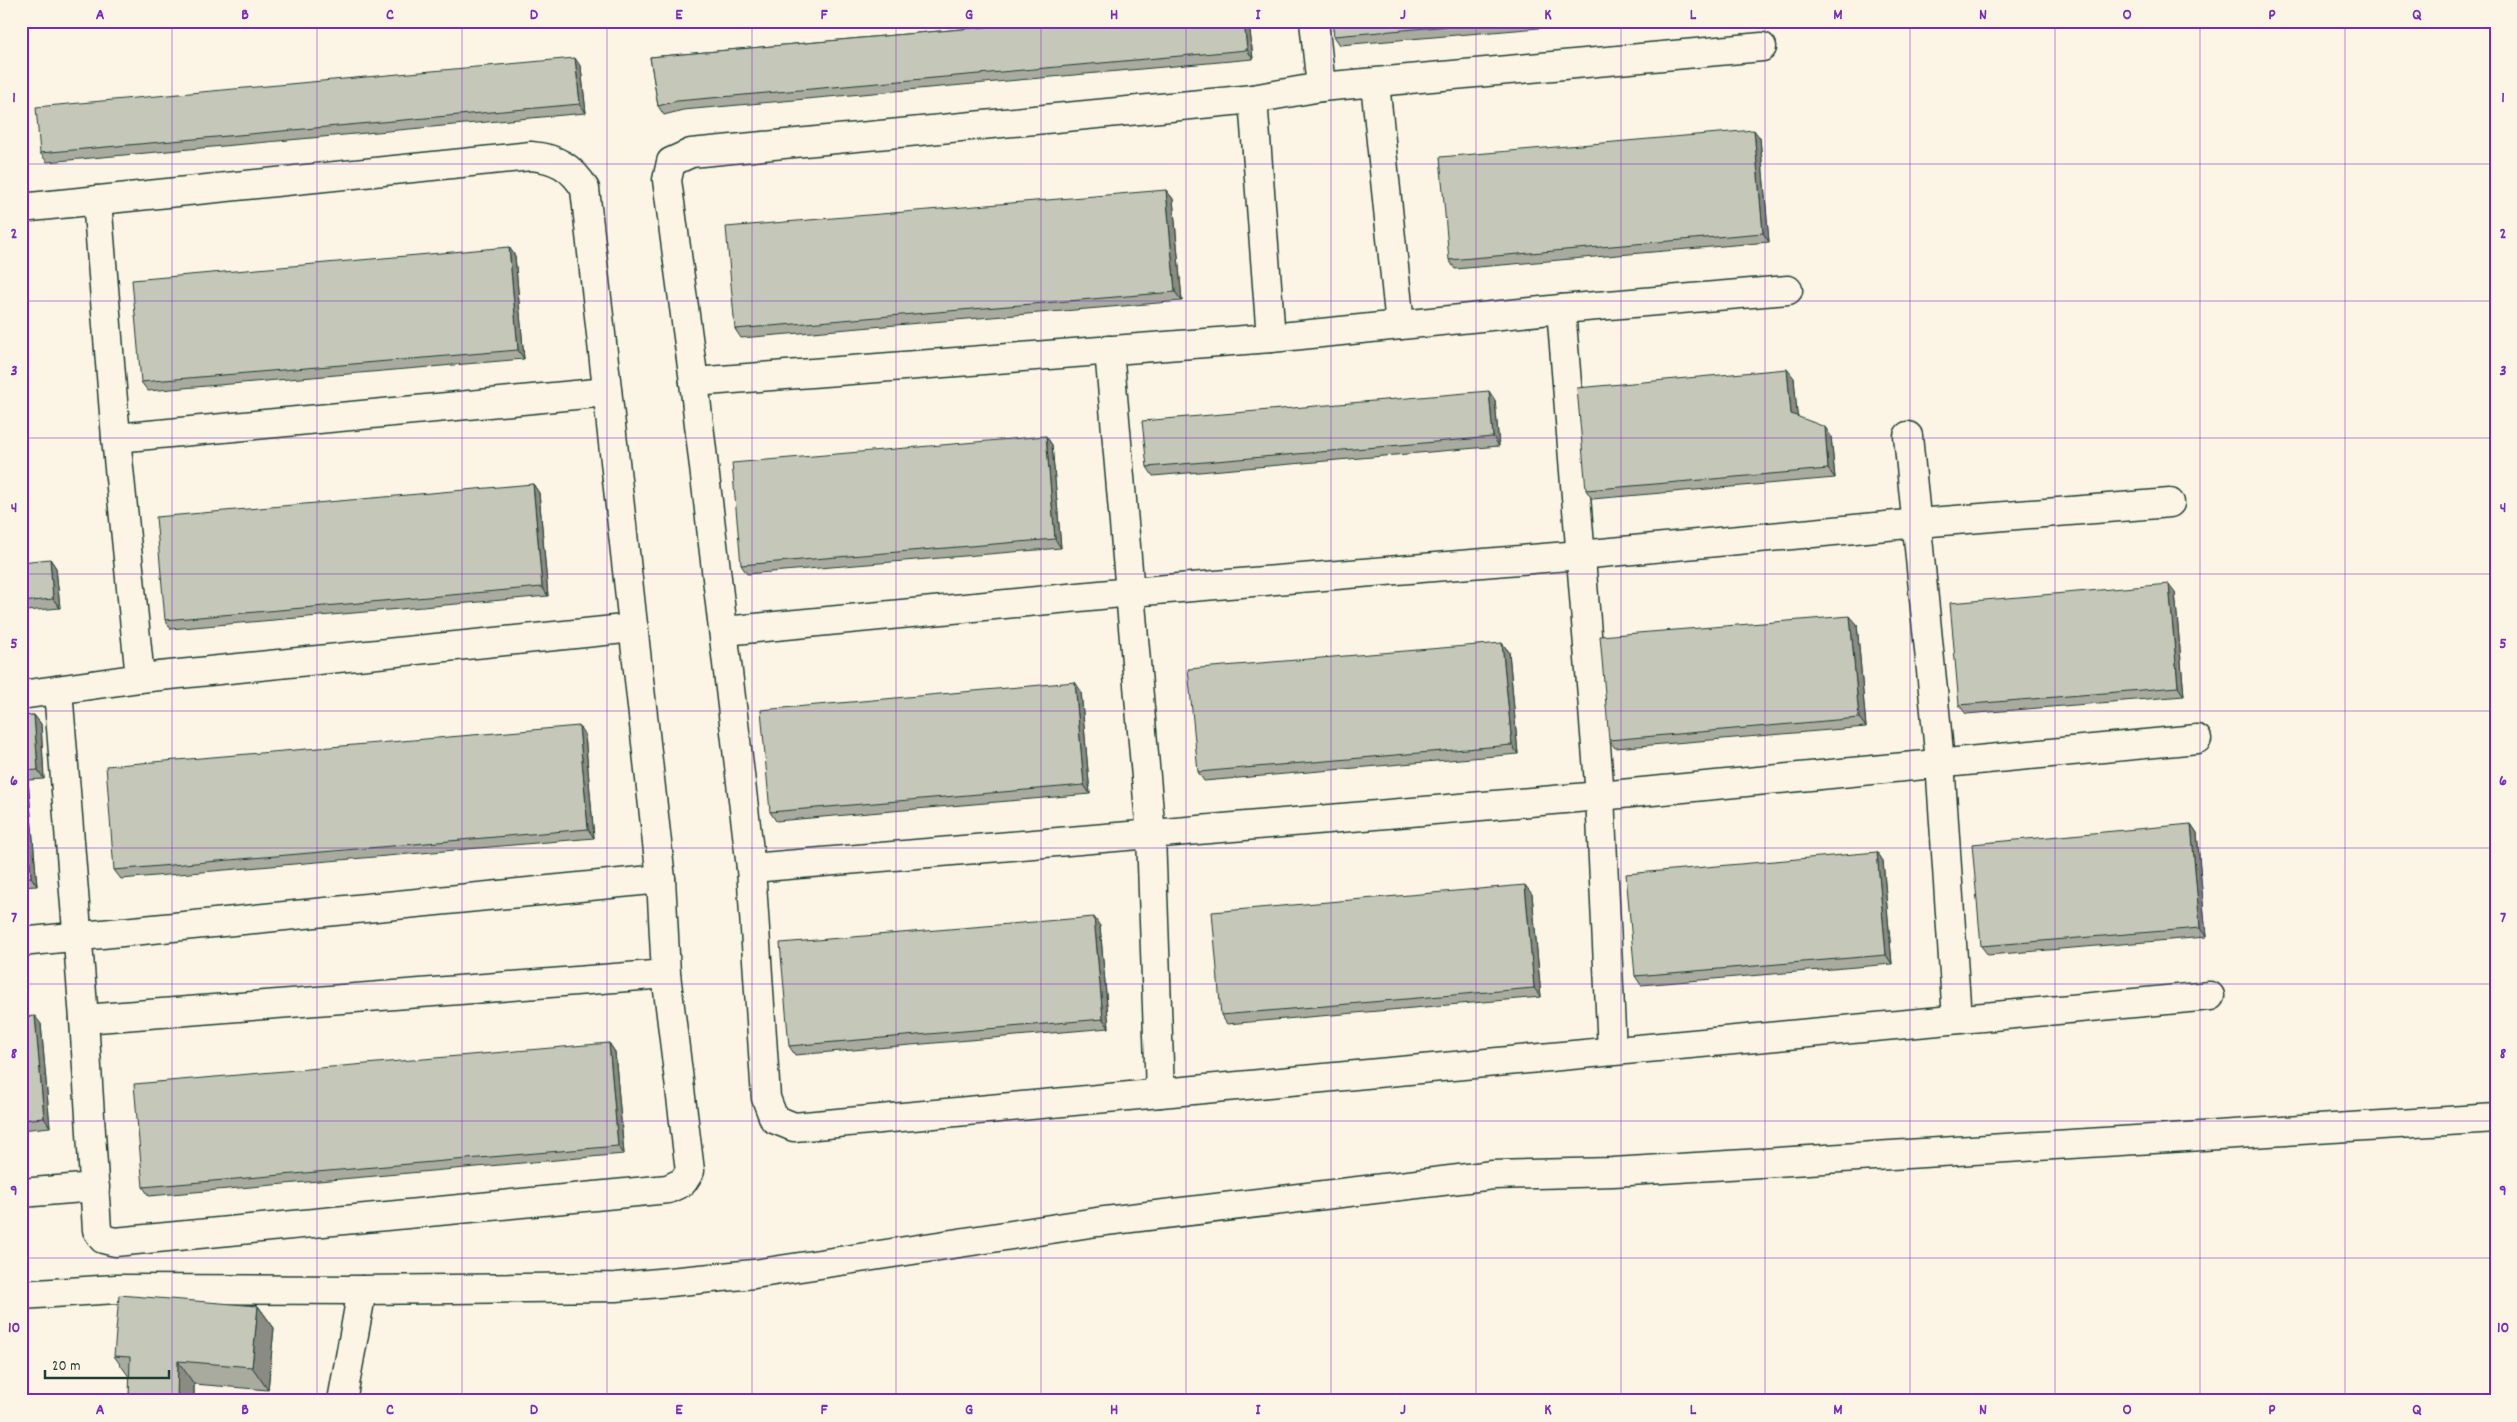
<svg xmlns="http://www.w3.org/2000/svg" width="2517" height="1422" viewBox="0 0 2517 1422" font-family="Dekko,sans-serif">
	<rect width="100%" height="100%" fill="#fcf5e5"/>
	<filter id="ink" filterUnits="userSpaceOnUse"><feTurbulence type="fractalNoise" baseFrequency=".02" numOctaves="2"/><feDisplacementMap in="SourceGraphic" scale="10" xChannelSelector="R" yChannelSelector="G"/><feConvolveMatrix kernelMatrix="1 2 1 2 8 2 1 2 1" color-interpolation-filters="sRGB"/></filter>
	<g filter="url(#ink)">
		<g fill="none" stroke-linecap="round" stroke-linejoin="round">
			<defs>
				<g id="minor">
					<path d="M1314 21 1321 87"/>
					<path d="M1762 47 1321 87 1253 99 691 153 671 162 667 180 694 382 751 868 766 1098 774 1119 794 1127 2210 996"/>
					<path d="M1375 83 1400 325"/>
					<path d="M1253 99 1271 338"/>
					<path d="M97 200 116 438 140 678"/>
					<path d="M21 208 531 156C556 158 572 167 585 189L661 879 666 974 690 1171 683 1182 668 1189 115 1242 103 1239 97 1230 84 1019 58 690"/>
					<path d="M1561 309 1600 796 1612 1051"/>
					<path d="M1109 350 1151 835 1160 1093"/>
					<path d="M694 382 1271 338 1561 309 1788 290"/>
					<path d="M1908 436 1940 762 1957 1019"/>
					<path d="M116 438 607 392"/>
					<path d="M724 631 1131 592 1580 555 1918 523 2170 503"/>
					<path d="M21 695 140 678 634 628"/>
					<path d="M751 868 1600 796 2197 739"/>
					<path d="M21 942 661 879"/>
					<path d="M84 1019 666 974"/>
					<path d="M21 1193 95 1187"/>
					<path d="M21 1295 116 1289 362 1290 616 1287 754 1274 1097 1222 1493 1175 1613 1172 2496 1118"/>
					<path d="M342 1401 362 1290"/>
				</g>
			</defs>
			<use href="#minor" stroke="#1f3d34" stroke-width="31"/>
			<use href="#minor" stroke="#fcf5e5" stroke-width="28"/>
		</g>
		<g fill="#a9ab9f" stroke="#1f3d34">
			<path d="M1051 21H1249L1253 59 683 110 664 115 658 106 650 57Z"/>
			<path d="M1332 21H1621L1340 45 1334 36Z"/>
			<path d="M581 67 586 113 47 162 40 153Z"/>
			<path d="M1760 138 1769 242 1455 269 1449 260Z"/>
			<path d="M1166 190 1173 199 1182 301 741 338 735 329Z"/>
			<path d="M509 247 515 256 524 359 148 391 141 382Z"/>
			<path d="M1794 378 1797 417 1831 436 1835 478 1592 499 1586 490Z"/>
			<path d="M1495 400 1499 446 1153 476 1147 467Z"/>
			<path d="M1046 436 1052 445 1061 548 747 574 741 565Z"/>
			<path d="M533 484 539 493 548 596 171 629 165 620Z"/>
			<path d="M50 559 56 568 60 608 26 611 21 604V602Z"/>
			<path d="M2175 592 2184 696 1966 714 1959 705Z"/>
			<path d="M1857 624 1866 727 1615 748 1609 740Z"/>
			<path d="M1502 643 1509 652 1518 754 1204 781 1198 772Z"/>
			<path d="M1081 691 1090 794 776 821 770 812Z"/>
			<path d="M34 715 41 724 44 779 28 780 37 886 21 887V716Z"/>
			<path d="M585 735 594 838 121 879 114 870Z"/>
			<path d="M2191 824 2197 833 2206 937 1988 955 1981 946Z"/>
			<path d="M1877 852 1883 861 1892 964 1641 985 1635 976Z"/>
			<path d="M1532 894 1541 997 1227 1024 1221 1015Z"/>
			<path d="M1100 926 1109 1028 795 1055 789 1046Z"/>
			<path d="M21 1017 41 1024 50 1127 21 1130Z"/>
			<path d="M609 1043 615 1052 624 1154 149 1196 143 1187Z"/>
			<path d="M258 1306 274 1328 268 1390 194 1384V1401H129L130 1378 114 1356Z"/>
		</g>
		<g fill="#8a8b82" stroke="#1f3d34">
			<path d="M1244 21H1249L1253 59 1247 50Z"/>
			<path d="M575 58 581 67 586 113 580 104Z"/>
			<path d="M1754 130 1760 138 1769 242 1763 233Z"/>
			<path d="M1166 190 1173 199 1182 301 1175 292Z"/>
			<path d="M509 247 515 256 524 359 518 350Z"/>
			<path d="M1787 369 1794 378 1798 423 1791 414Z"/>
			<path d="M1489 391 1495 400 1499 446 1493 437Z"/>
			<path d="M1825 427 1831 436 1835 478 1828 469Z"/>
			<path d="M1046 436 1052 445 1061 548 1055 539Z"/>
			<path d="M533 484 539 493 548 596 542 587Z"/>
			<path d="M50 559 56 568 60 608 53 599Z"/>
			<path d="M2169 584 2175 592 2184 696 2178 687Z"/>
			<path d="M1850 616 1857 624 1866 727 1859 718Z"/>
			<path d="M1502 643 1509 652 1518 754 1512 745Z"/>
			<path d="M1075 682 1081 691 1090 794 1084 785Z"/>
			<path d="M34 715 41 724 44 779 38 770Z"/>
			<path d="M579 726 585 735 594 838 588 829Z"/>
			<path d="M22 771 28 780 37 886 31 877Z"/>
			<path d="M2191 824 2197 833 2206 937 2200 928Z"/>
			<path d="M1877 852 1883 861 1892 964 1886 955Z"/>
			<path d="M1525 885 1532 894 1541 997 1534 988Z"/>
			<path d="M1094 917 1100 926 1109 1028 1103 1019Z"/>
			<path d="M35 1016 41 1024 50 1127 44 1118Z"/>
			<path d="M609 1043 615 1052 624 1154 618 1146Z"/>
			<path d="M258 1306 274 1328 268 1390 252 1367Z"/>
			<path d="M178 1361 194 1384V1401H177Z"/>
		</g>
		<g fill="#c5c7b9" stroke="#1f3d34">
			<path d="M1051 21H1244L1247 50 677 101 658 106 650 57Z"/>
			<path d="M1332 21H1507L1334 36Z"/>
			<path d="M575 58 580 104 40 153 36 107Z"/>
			<path d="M1754 130 1763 233 1449 260 1440 157Z"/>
			<path d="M1166 190 1175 292 735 329 726 227Z"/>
			<path d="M509 247 518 350 141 382 132 280Z"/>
			<path d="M1787 369 1791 414 1825 427 1828 469 1586 490 1577 388Z"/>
			<path d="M1489 391 1493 437 1147 467 1142 421Z"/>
			<path d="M1046 436 1055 539 741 565 732 463Z"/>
			<path d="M533 484 542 587 165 620 156 517Z"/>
			<path d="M50 559 53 599 21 602V562Z"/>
			<path d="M2169 584 2178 687 1959 705 1950 603Z"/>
			<path d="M1850 616 1859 718 1609 740 1600 636Z"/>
			<path d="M1502 643 1512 745 1198 772 1188 669Z"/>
			<path d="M1075 682 1084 785 770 812 761 710Z"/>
			<path d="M34 715 38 770 22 771 31 877 21 878V716Z"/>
			<path d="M579 726 588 829 114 870 106 766Z"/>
			<path d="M2191 824 2200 928 1981 946 1972 844Z"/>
			<path d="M1877 852 1886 955 1635 976 1626 874Z"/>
			<path d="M1525 885 1534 988 1221 1015 1212 912Z"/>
			<path d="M1094 917 1103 1019 789 1046 780 943Z"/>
			<path d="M35 1016 44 1118 21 1120V1017Z"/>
			<path d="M609 1043 618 1146 143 1187 134 1084Z"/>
			<path d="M119 1295 258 1306 252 1367 178 1361 177 1401H129L130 1357 114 1356Z"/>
		</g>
	</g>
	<path fill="none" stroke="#7b2cbf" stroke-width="1" stroke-opacity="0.55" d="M172 21V1401M317 21V1401M462 21V1401M607 21V1401M752 21V1401M896 21V1401M1041 21V1401M1186 21V1401M1331 21V1401M1476 21V1401M1621 21V1401M1765 21V1401M1910 21V1401M2055 21V1401M2200 21V1401M2345 21V1401M21 164H2496M21 301H2496M21 438H2496M21 574H2496M21 711H2496M21 848H2496M21 984H2496M21 1121H2496M21 1258H2496"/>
	<rect width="2517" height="1422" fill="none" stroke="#fcf5e5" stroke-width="55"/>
	<path d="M45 1370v8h124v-8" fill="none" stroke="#1f3d34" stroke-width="2.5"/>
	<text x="52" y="1370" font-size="15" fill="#1f3d34" stroke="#fcf5e5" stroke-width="4" paint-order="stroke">20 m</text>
	<rect x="28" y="28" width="2462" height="1366" fill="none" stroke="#7b2cbf" stroke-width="2"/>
	<g font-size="16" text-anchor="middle" font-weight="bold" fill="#7b2cbf">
		<text x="100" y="19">A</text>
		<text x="245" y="19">B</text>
		<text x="390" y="19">C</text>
		<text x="534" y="19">D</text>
		<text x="679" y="19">E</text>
		<text x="824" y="19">F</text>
		<text x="969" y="19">G</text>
		<text x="1114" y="19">H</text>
		<text x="1258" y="19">I</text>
		<text x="1403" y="19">J</text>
		<text x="1548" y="19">K</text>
		<text x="1693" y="19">L</text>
		<text x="1838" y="19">M</text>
		<text x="1983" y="19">N</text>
		<text x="2127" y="19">O</text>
		<text x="2272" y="19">P</text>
		<text x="2417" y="19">Q</text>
		<text x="14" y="102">1</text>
		<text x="2503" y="102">1</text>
		<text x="14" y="238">2</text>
		<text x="2503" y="238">2</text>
		<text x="14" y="375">3</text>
		<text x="2503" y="375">3</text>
		<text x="14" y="512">4</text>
		<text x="2503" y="512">4</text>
		<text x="14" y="648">5</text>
		<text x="2503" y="648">5</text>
		<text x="14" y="785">6</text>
		<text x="2503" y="785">6</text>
		<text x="14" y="922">7</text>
		<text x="2503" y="922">7</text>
		<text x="14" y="1058">8</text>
		<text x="2503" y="1058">8</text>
		<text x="14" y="1195">9</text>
		<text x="2503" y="1195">9</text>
		<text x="14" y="1332">10</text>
		<text x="2503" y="1332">10</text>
		<text x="100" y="1414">A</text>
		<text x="245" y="1414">B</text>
		<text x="390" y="1414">C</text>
		<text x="534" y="1414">D</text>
		<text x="679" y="1414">E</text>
		<text x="824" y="1414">F</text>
		<text x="969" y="1414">G</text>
		<text x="1114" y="1414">H</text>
		<text x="1258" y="1414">I</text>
		<text x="1403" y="1414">J</text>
		<text x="1548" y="1414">K</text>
		<text x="1693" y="1414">L</text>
		<text x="1838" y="1414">M</text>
		<text x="1983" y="1414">N</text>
		<text x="2127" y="1414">O</text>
		<text x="2272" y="1414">P</text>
		<text x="2417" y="1414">Q</text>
	</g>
</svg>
